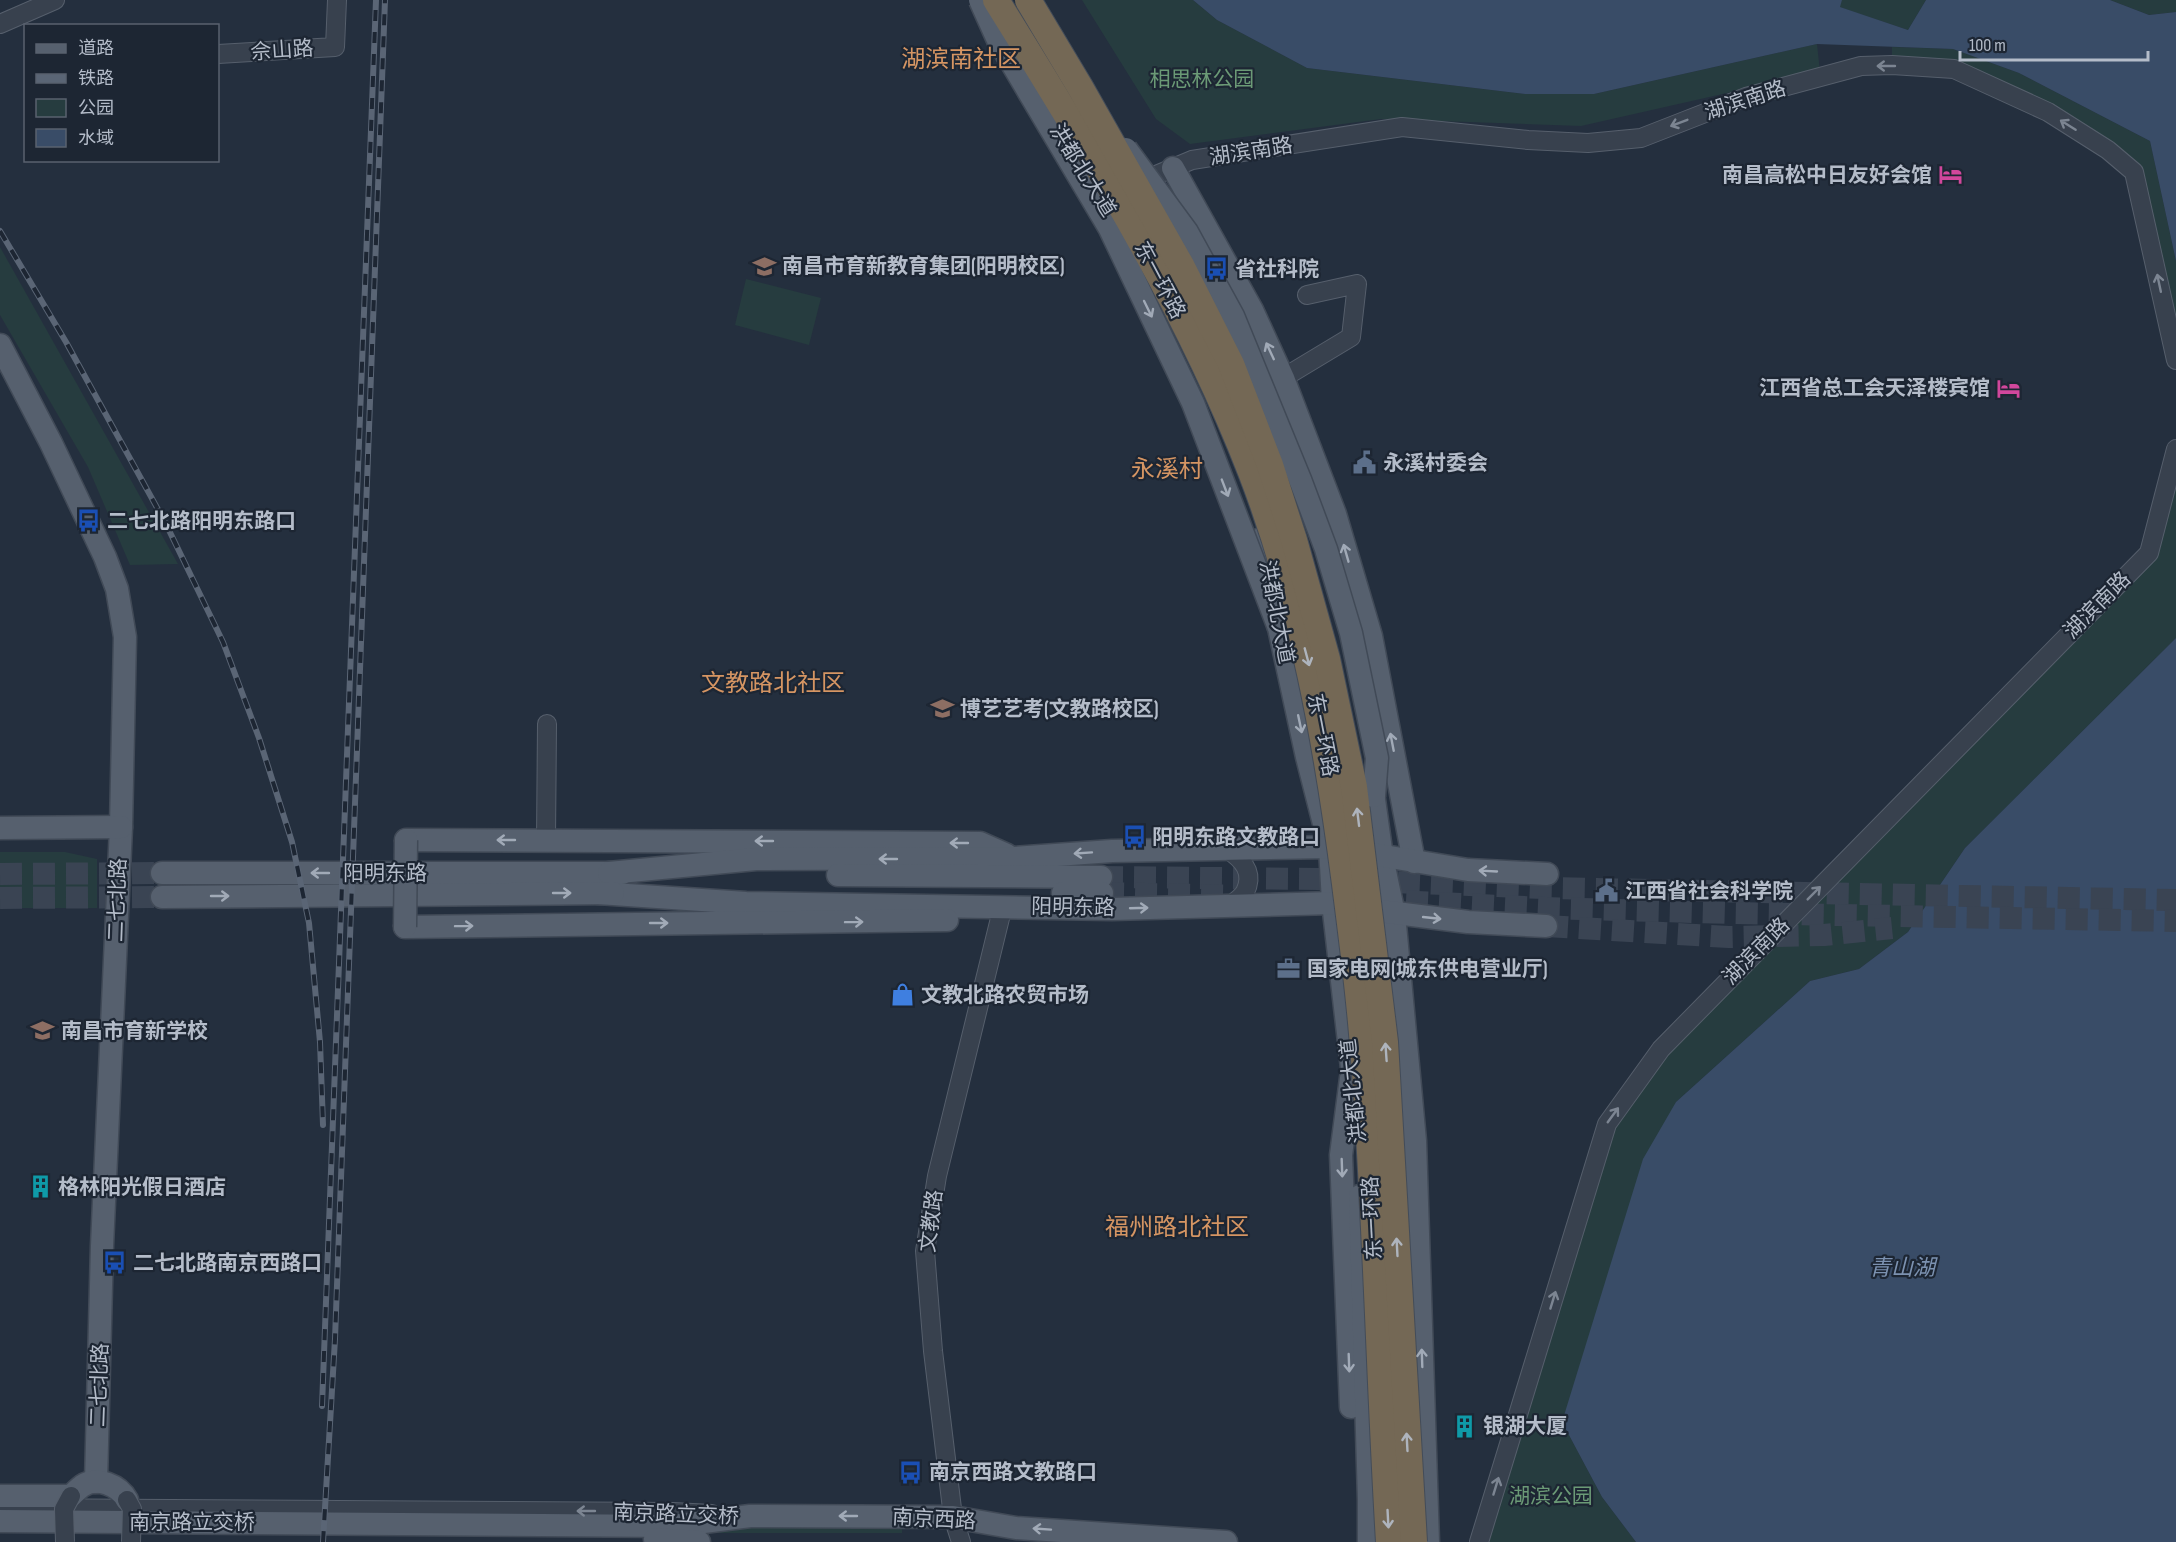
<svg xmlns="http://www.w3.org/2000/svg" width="2176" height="1542" viewBox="0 0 2176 1542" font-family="'Sofia Sans Condensed','Noto Sans SC',sans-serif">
	<rect width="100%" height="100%" fill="#242f3e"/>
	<g fill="#263c3f">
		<path d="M1082 0H1193L1217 20 1307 68 1525 94H1594L1817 44 1820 72 1581 126 1381 119 1190 144 1156 119Z"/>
		<path d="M1842 0H1926L1908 30 1839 7Z"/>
		<path d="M2110 0H2176V12L2149 15Z"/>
		<path d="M1892 47 1953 49 2019 73 2150 141 2176 261V360L2134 172 2108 150 1954 69 1892 65Z"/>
		<path d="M0 247 178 564 130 565 88 467 0 315Z"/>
		<path d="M746 279 821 298 809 345 735 325Z"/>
		<path d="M2176 485V638L1965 848 1908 932 1859 969 1810 981 1676 1102 1562 1422 1602 1497 1636 1542H1489L1613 1126 1659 1066 1698 1021 2155 554Z"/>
		<path d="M0 852H65L97 859V908H0Z"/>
		<path d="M902 1525V1533H718V1526Z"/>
	</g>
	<g fill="#394c67">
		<path d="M1193 0H1842L1840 7 1908 30 1926 0H2110L2149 15 2176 12V261L2150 141 2019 73 1953 49 1817 44 1594 94H1525L1307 68 1217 20Z"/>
		<path d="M2176 638V1542H1636L1602 1497 1562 1422 1643 1159 1676 1102 1810 981 1859 969 1908 932 1965 848Z"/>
	</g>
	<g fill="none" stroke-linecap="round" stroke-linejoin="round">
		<g stroke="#3a4453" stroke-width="22" stroke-dasharray="22 11" stroke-linecap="butt">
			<path d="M0 874 162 873"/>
			<path d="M1101 877 1319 879 1544 888 2176 900"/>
			<path d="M1102 893 1244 896"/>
			<path d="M0 898 162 897"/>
			<path d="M1373 900 1545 908 1730 913 2176 921"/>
			<path d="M1546 926 1729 937 1824 935 1892 928"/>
		</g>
		<defs>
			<g id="minor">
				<path d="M0 24 55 0"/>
				<path d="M218 54 335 47 337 0"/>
				<path d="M1144 180 1192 160 1402 127 1528 140 1588 143 1641 138 1746 97 1861 66 1892 65 1954 69 2048 112 2108 150 2134 172 2176 360"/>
				<path d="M1283 378 1351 337 1357 284 1307 295"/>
				<path d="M546 840 547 724"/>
				<path d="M1227 849C1242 859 1255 872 1245 892 1242 897 1235 902 1231 905"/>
				<path d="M0 1508 673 1512 712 1514"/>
				<path d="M961 1542 953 1517 933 1351 925 1251 937 1176 1003 906"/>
				<path d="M1479 1542 1607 1124 1661 1049 2149 553 2176 449"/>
			</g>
			<g id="major">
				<path d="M1173 168 1252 310 1283 378 1335 514 1371 636 1414 862"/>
				<path d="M0 345 51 443 105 557 117 589 125 637 121 827 102 1246 96 1482"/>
				<path d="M1261 539 1269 564 1279 628 1307 757 1330 847 1333 903 1355 1094"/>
				<path d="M1371 778 1382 857 1394 914 1415 1141 1428 1542"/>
				<path d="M0 828 121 827"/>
				<path d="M406 840 980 843 1007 855"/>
				<path d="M162 873H622"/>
				<path d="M609 873 756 859 1014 858 1112 851 1330 847 1468 870 1547 874"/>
				<path d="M838 875 1101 877"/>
				<path d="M598 893 746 903 1112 909 1333 903 1348 905"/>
				<path d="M1063 893H1102"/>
				<path d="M162 897 613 893"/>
				<path d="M1380 911 1468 922 1546 926"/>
				<path d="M405 927 947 920"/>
				<path d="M1351 1078 1341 1155 1351 1407"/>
				<path d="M1360 1196 1369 1500V1542"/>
				<path d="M0 1496H71C74 1493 78 1489 82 1486 97 1476 119 1485 127 1500"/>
				<path d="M0 1521 673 1526 750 1516 953 1517 1016 1528 1226 1542"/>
				<path d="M655 1539 699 1542"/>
			</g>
		</defs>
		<use href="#minor" stroke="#565f6c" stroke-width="20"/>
		<use href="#major" stroke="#414a57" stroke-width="25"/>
		<use href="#minor" stroke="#38414e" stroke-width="18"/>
		<use href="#major" stroke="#56606e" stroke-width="22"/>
		<defs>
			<g id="rail">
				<path d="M0 231 66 342 166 524 223 642 259 738 292 842 309 923 320 1042 323 1125"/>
				<path d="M322 1406 376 0"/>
				<path d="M323 1542 335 1339 385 0"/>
			</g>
		</defs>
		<use href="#rail" stroke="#5a6575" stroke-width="6"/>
		<use href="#rail" stroke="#1d2633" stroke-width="4" stroke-dasharray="11" stroke-linecap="butt"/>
		<defs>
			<g id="minor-bridge">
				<path d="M127 1500 132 1509 131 1542"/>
				<path d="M65 1542 64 1509 71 1496"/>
			</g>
			<g id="major-bridge">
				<path d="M980 0 998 40 1110 229 1193 403 1279 628"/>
				<path d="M1126 149 1187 232 1233 316 1301 482 1326 549 1351 633 1377 758 1374 796"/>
				<path d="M405 927 406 840"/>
			</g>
			<g id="highway-bridge">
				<path d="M996 0C1090 151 1186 305 1251 472 1302 604 1327 744 1345 884 1352 938 1359 992 1363 1046 1376 1211 1379 1377 1389 1542"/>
				<path d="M1028 0 1080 87 1182 267 1231 364 1270 465 1294 540 1327 659 1354 787 1385 1042 1414 1542"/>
			</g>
		</defs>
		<use href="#minor-bridge" stroke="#565f6c" stroke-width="20" stroke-linecap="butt"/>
		<use href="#major-bridge" stroke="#414a57" stroke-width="25" stroke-linecap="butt"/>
		<use href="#highway-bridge" stroke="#434c59" stroke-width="28" stroke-linecap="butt"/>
		<use href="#minor-bridge" stroke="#38414e" stroke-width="18"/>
		<use href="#major-bridge" stroke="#56606e" stroke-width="22"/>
		<use href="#highway-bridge" stroke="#746855" stroke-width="26"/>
	</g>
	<defs><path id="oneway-shaft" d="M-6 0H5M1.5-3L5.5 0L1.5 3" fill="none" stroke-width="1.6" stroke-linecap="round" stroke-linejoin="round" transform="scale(1.5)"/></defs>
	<g stroke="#7c8592">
		<use href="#oneway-shaft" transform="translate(1886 66) rotate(-180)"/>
		<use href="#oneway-shaft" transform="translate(1679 123) rotate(159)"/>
		<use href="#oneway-shaft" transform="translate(2068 125) rotate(-148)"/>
		<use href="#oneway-shaft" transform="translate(2159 283) rotate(-102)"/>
		<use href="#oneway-shaft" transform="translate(1814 893) rotate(-45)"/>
		<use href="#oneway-shaft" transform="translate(1613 1115) rotate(-54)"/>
		<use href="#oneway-shaft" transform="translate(1553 1300) rotate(-73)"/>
		<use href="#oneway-shaft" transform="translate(1496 1486) rotate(-73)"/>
		<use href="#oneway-shaft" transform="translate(586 1511) rotate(-180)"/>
	</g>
	<g stroke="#a1aab7">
		<use href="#oneway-shaft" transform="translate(1148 309) rotate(64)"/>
		<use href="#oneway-shaft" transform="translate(1270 351) rotate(-115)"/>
		<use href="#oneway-shaft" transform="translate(1225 488) rotate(69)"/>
		<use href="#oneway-shaft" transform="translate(1346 553) rotate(-106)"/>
		<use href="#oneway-shaft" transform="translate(1300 724) rotate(78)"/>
		<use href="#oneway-shaft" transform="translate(1392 742) rotate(-101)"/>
		<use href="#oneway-shaft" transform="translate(506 840) rotate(180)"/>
		<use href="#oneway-shaft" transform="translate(764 841) rotate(-180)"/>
		<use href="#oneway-shaft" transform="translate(959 843) rotate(-180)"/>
		<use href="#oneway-shaft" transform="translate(1083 853) rotate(176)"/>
		<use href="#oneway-shaft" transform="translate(888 859) rotate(180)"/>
		<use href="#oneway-shaft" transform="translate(1488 871) rotate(-177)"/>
		<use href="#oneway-shaft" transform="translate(320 873) rotate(180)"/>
		<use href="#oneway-shaft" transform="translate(562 893)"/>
		<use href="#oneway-shaft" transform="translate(220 896)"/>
		<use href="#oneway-shaft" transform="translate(1139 908) rotate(-2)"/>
		<use href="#oneway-shaft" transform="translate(1432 918) rotate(6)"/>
		<use href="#oneway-shaft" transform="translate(854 922) rotate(-1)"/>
		<use href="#oneway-shaft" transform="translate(659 923)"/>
		<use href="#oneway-shaft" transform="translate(464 926) rotate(-1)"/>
		<use href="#oneway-shaft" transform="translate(1342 1168) rotate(88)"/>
		<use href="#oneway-shaft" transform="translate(1422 1358) rotate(-92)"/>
		<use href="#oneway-shaft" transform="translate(1349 1363) rotate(88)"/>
		<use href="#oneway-shaft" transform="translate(848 1516) rotate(-180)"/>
		<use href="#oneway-shaft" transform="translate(1042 1529) rotate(-176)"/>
	</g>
	<g stroke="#aeb4bd">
		<use href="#oneway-shaft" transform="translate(1307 657) rotate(75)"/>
		<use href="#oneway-shaft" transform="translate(1358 817) rotate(-97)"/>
		<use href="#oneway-shaft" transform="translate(1386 1052) rotate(-94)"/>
		<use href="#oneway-shaft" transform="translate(1397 1247) rotate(-93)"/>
		<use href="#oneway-shaft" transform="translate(1407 1442) rotate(-93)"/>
		<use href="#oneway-shaft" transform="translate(1388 1519) rotate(87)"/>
	</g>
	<defs>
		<symbol id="hotel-bare" viewBox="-9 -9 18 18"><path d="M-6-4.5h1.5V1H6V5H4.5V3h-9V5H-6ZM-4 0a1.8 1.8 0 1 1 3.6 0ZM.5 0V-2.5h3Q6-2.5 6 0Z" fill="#d1479c" stroke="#1d2633" stroke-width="2.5" paint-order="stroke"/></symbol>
		<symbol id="school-bare" viewBox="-9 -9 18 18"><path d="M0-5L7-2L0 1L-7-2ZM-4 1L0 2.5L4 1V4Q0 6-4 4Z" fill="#8d6e63" stroke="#1d2633" stroke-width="2.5" paint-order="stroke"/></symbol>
		<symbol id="bus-bare" viewBox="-9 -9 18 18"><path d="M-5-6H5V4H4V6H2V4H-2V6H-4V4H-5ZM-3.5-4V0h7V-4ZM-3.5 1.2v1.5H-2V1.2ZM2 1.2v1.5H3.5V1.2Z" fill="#1a4fb4" stroke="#1d2633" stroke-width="2.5" paint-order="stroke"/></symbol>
		<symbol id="civic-bare" viewBox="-9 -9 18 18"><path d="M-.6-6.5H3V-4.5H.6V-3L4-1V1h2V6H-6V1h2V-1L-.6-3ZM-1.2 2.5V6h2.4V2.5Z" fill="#5c6f8a" stroke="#1d2633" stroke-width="2.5" paint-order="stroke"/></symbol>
		<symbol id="office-bare" viewBox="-9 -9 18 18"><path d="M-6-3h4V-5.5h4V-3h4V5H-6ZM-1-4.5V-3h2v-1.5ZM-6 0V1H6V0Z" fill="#5c6f8a" stroke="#1d2633" stroke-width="2.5" paint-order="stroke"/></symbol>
		<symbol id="shop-bare" viewBox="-9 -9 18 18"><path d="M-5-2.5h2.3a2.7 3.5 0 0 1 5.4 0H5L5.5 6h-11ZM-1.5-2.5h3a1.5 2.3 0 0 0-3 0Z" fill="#3f7fe0" stroke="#1d2633" stroke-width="2.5" paint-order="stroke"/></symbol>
		<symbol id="building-bare" viewBox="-9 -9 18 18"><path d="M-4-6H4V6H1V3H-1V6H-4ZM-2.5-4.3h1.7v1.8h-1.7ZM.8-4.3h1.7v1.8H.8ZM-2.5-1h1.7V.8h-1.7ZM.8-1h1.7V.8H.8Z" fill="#0f9aa8" stroke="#1d2633" stroke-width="2.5" paint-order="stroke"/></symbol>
	</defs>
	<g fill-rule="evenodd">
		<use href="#hotel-bare" x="1934" y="158" width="33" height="33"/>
		<use href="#school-bare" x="748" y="250" width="33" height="33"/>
		<use href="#bus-bare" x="1200" y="252" width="33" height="33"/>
		<use href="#hotel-bare" x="1992" y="372" width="33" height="33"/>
		<use href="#civic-bare" x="1348" y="446" width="33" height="33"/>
		<use href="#bus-bare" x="72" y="504" width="33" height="33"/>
		<use href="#school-bare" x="926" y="692" width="33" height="33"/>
		<use href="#bus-bare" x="1118" y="820" width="33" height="33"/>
		<use href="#civic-bare" x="1590" y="874" width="33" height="33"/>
		<use href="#office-bare" x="1272" y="952" width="33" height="33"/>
		<use href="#shop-bare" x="886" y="978" width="33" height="33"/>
		<use href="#school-bare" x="26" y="1014" width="33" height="33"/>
		<use href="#building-bare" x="24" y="1170" width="33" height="33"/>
		<use href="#bus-bare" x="98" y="1246" width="33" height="33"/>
		<use href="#building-bare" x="1448" y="1410" width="33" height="33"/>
		<use href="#bus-bare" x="894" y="1456" width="33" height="33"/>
	</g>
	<g text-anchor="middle" stroke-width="4.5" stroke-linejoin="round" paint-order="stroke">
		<g font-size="21" fill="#b4bcc9" stroke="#1d2633">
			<text transform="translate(282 50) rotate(-4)" y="7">佘山路</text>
			<text transform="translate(1745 100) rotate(-18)" y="7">湖滨南路</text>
			<text transform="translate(1251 151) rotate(-9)" y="7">湖滨南路</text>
			<text transform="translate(1083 170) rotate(58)" y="7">洪都北大道</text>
			<text transform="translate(1160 280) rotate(62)" y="7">东一环路</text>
			<text transform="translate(2097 605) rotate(-45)" y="7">湖滨南路</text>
			<text transform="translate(1277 612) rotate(79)" y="7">洪都北大道</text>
			<text transform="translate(1323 735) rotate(79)" y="7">东一环路</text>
			<text x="385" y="880">阳明东路</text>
			<text transform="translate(117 900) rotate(-88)" y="7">二七北路</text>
			<text transform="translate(1073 907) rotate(1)" y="7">阳明东路</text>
			<text transform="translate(1756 951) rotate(-45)" y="7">湖滨南路</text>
			<text transform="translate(1353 1091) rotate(-96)" y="7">洪都北大道</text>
			<text transform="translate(1372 1218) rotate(-93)" y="7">东一环路</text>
			<text transform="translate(931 1221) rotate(-83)" y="7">文教路</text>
			<text transform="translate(99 1385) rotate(-88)" y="7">二七北路</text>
			<text transform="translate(676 1514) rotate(2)" y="7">南京路立交桥</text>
			<text transform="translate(934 1519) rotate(3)" y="7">南京西路</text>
			<text x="192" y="1529">南京路立交桥</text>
		</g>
		<g font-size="21" fill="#6b9a76" stroke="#1d2633">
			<text x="1202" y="86">相思林公园</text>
			<text x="1551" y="1503">湖滨公园</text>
		</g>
		<g font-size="21" font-weight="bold" fill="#b4bcc9" stroke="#1d2633" text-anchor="start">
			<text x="1932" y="182" text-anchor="end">南昌高松中日友好会馆</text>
			<text x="782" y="273">南昌市育新教育集团(阳明校区)</text>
			<text x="1235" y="276">省社科院</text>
			<text x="1990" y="395" text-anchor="end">江西省总工会天泽楼宾馆</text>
			<text x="1383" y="470">永溪村委会</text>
			<text x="107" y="528">二七北路阳明东路口</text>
			<text x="960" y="716">博艺艺考(文教路校区)</text>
			<text x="1152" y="844">阳明东路文教路口</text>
			<text x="1625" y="898">江西省社会科学院</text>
			<text x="1307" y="976">国家电网(城东供电营业厅)</text>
			<text x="921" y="1002">文教北路农贸市场</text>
			<text x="61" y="1038">南昌市育新学校</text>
			<text x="58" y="1194">格林阳光假日酒店</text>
			<text x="133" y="1270">二七北路南京西路口</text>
			<text x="1483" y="1433">银湖大厦</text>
			<text x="929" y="1479">南京西路文教路口</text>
		</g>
		<g font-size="22" font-style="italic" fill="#7c92b1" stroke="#1d2633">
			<text x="1902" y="1275">青山湖</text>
		</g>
		<g font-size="24" fill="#d59563" stroke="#1d2633">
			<text x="961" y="67">湖滨南社区</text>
			<text x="1167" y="477">永溪村</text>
			<text x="773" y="691">文教路北社区</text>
			<text x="1177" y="1235">福州路北社区</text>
		</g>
	</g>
	<rect x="24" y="24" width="195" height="138" fill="#1d2633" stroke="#59626f" stroke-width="1.5"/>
	<rect x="36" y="44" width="30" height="9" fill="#56606e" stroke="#59626f" stroke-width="1.5"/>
	<text x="78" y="54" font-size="18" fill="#b4bcc9">道路</text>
	<rect x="36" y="74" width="30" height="9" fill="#5a6575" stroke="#59626f" stroke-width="1.5"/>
	<text x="78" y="84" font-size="18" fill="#b4bcc9">铁路</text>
	<rect x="36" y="99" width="30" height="18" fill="#263c3f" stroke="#59626f" stroke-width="1.5"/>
	<text x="78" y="114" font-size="18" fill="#b4bcc9">公园</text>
	<rect x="36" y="129" width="30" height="18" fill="#394c67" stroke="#59626f" stroke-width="1.5"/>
	<text x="78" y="144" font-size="18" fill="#b4bcc9">水域</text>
	<path d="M1960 51v9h188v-9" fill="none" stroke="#b4bcc9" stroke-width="3"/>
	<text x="1969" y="51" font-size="18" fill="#b4bcc9" stroke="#1d2633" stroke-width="4.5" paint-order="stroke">100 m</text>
</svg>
